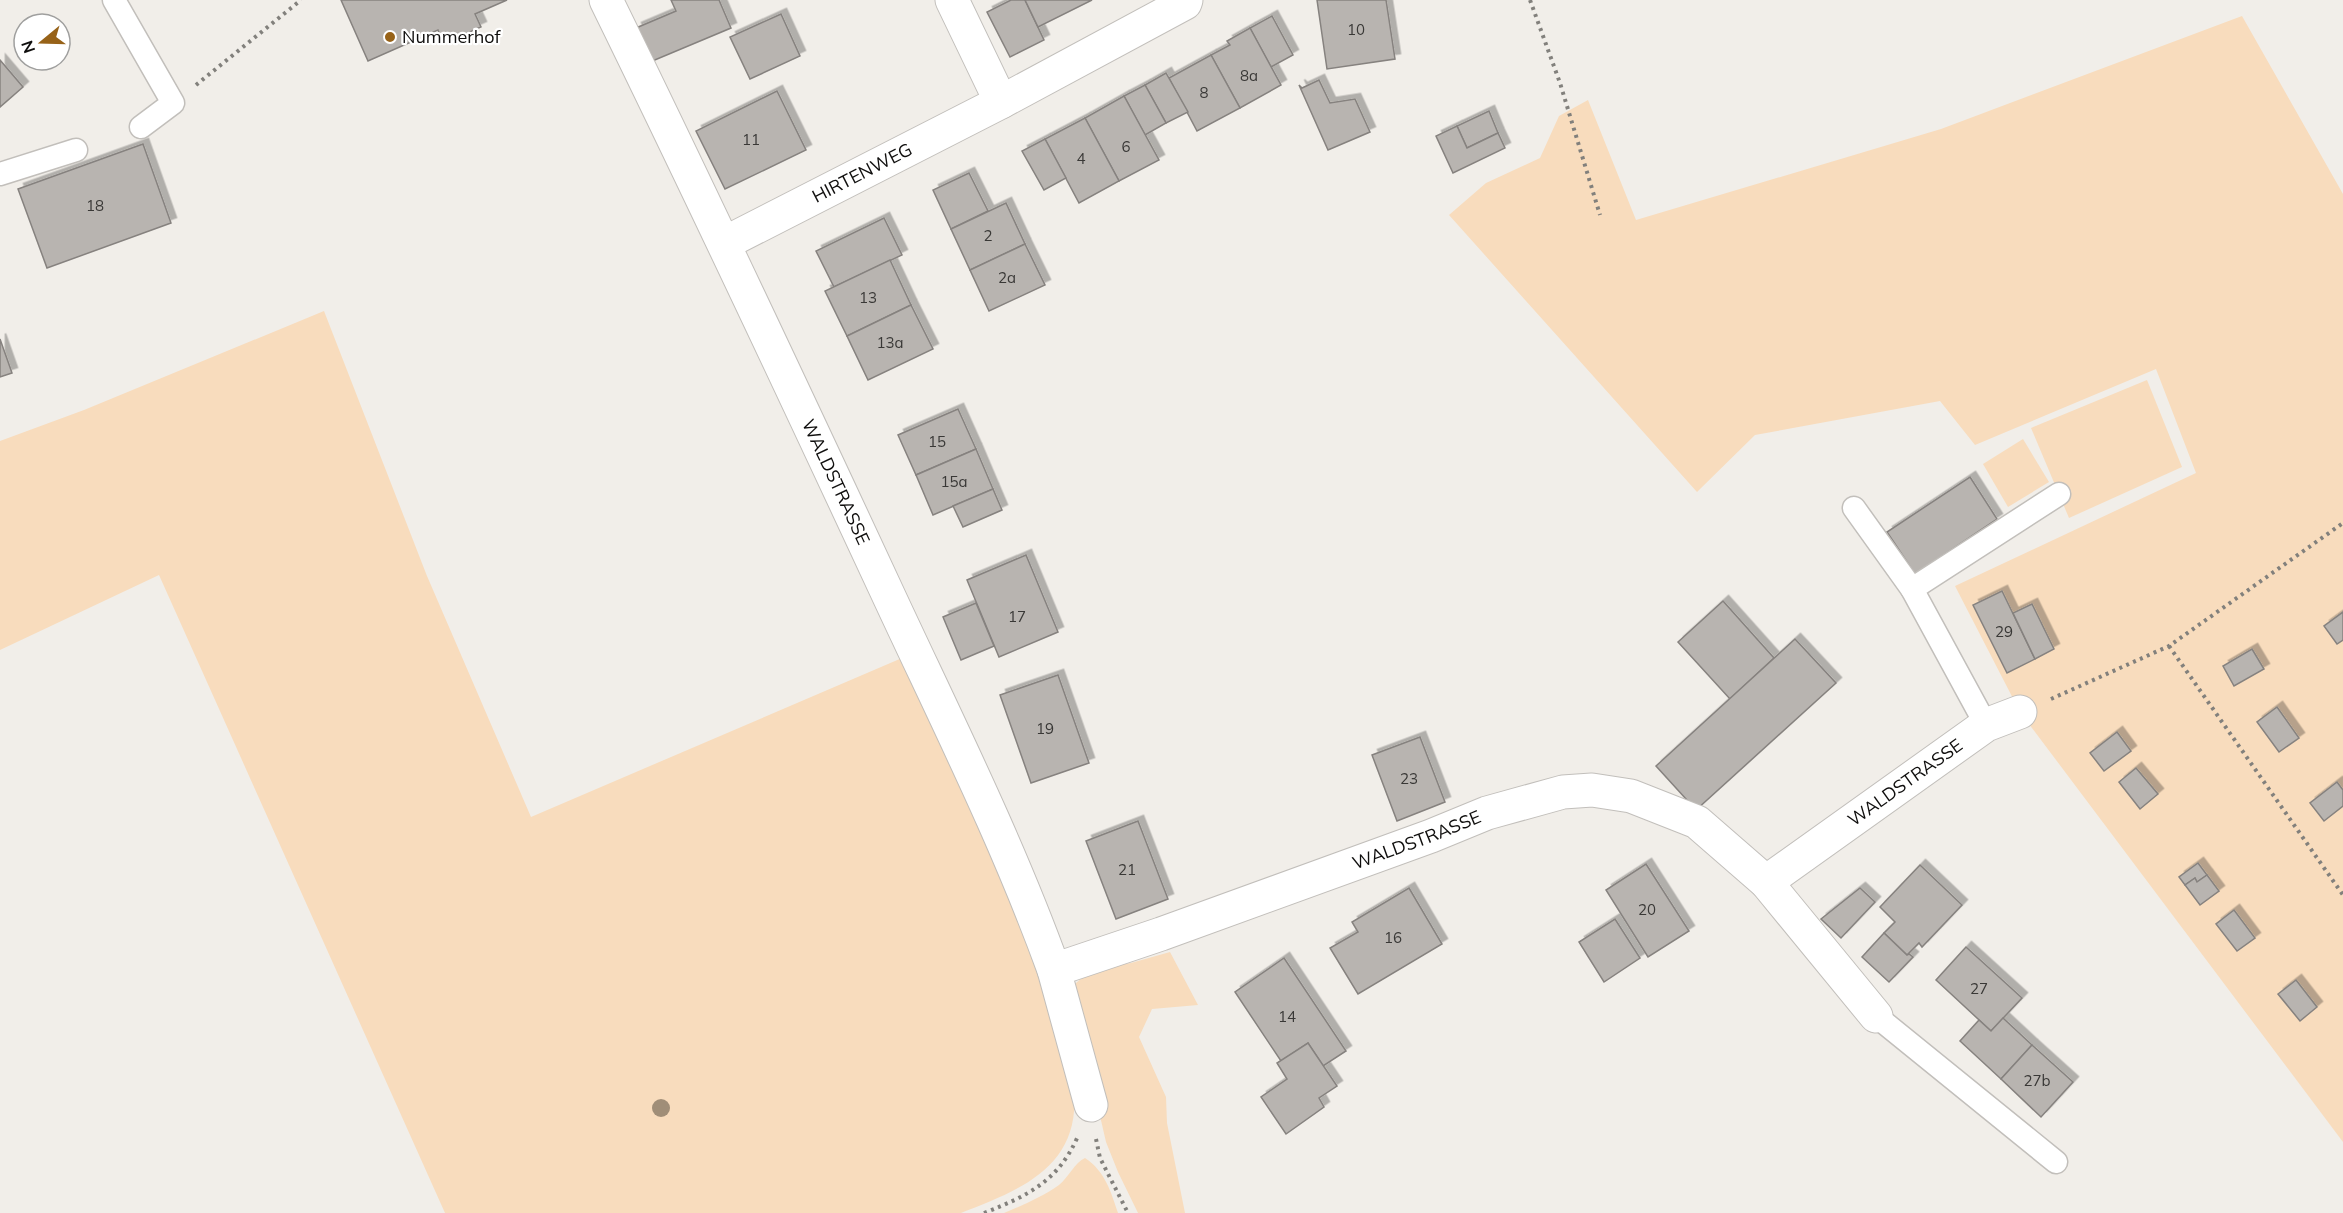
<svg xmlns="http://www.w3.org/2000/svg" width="2343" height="1213" viewBox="0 0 2343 1213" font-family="Mulish,sans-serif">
	<defs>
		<filter id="shadow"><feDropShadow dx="5.5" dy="-5.5" stdDeviation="0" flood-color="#0004"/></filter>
	</defs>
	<rect width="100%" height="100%" fill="#f1eee9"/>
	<g fill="#f8dcbd">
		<path d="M2242 16 2343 194V1142L2020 712 1955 586 2196 473 2156 369 1975 445 1940 401 1755 435 1697 492 1449 215 1486 183 1540 158 1559 116 1588 100 1636 220 1941 129Z"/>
		<path d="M324 311 427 576 531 817 902 658 1031 942 1074 1092C1080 1167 1020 1190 961 1213H445L159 575 0 650V441L84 410Z"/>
		<path d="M2147 380 2182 467 2069 518 2031 428Z"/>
		<path d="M2023 439 2049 482 2008 507 1983 464Z"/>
		<path d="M1170 952 1198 1005 1152 1009 1139 1037 1166 1097 1167 1123 1185 1213H1138L1118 1172 1106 1142 1071 990 1076 983 1093 969 1131 963Z"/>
		<path d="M1085 1158C1105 1171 1111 1192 1118 1213H1004C1023 1205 1042 1197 1059 1185 1069 1177 1074 1163 1085 1158Z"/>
	</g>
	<g fill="#b8b4b0" stroke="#86827f" stroke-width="1.5" filter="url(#shadow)">
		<path d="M341 0H507L475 14 481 27 443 44 438 30 368 61Z"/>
		<path d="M671 0H719L731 28 650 62 636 28 676 11Z"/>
		<path d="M1011 0H1025L1044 40 1010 57 987 12Z"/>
		<path d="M1025 0H1092L1038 27Z"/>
		<path d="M1317 0H1386L1395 59 1327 69Z"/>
		<path d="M781 14 800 56 750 79 730 37Z"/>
		<path d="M1272 16 1293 55 1271 67 1250 28Z"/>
		<path d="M1250 28 1281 85 1240 108 1211 55 1230 45 1227 41Z"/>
		<path d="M1211 55 1240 108 1197 131 1169 78Z"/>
		<path d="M0 60 23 87 0 107Z"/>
		<path d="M1166 73 1188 112 1166 123 1145 85Z"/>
		<path d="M1319 80 1330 103 1355 99 1370 132 1328 150 1299 85 1302 88Z"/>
		<path d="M1145 85 1166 123 1145 135 1124 96Z"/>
		<path d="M777 91 806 150 725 189 696 131Z"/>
		<path d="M1124 96 1159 160 1119 181 1085 118Z"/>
		<path d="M1489 111 1498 133 1467 148 1457 126Z"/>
		<path d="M1085 118 1119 181 1079 203 1045 139Z"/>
		<path d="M1457 126 1467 148 1498 133 1505 148 1453 173 1436 136Z"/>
		<path d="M1045 139 1066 178 1044 190 1022 151Z"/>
		<path d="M143 144 171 223 47 268 18 189Z"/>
		<path d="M969 173 988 211 951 229 933 190Z"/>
		<path d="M1006 203 1025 244 970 270 951 229Z"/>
		<path d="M884 218 902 255 834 287 816 251Z"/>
		<path d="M1025 244 1045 285 989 311 970 270Z"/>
		<path d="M890 260 911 305 847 336 825 291Z"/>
		<path d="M911 305 933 349 868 380 847 336Z"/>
		<path d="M0 339 12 373 0 377Z"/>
		<path d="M958 409 976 449 916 475 898 435Z"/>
		<path d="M976 449 993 489 933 515 916 475Z"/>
		<path d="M1970 477 1997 519 1915 574 1887 532Z"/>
		<path d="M993 489 1002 510 963 527 953 506Z"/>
		<path d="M1026 555 1058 632 999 657 967 580Z"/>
		<path d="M2002 591 2035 659 2007 673 1973 605Z"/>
		<path d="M1723 601 1774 658 1730 699 1678 642Z"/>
		<path d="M976 603 994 646 961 660 943 617Z"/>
		<path d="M2032 604 2054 649 2035 659 2013 613Z"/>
		<path d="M2343 612V640L2337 644 2324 626Z"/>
		<path d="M1795 639 1836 683 1696 810 1656 766Z"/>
		<path d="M2252 649 2264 669 2234 686 2223 666Z"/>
		<path d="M1058 675 1089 763 1031 783 1000 695Z"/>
		<path d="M2277 707 2299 738 2279 752 2257 722Z"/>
		<path d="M2117 732 2131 751 2104 771 2090 753Z"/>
		<path d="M1420 737 1445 802 1397 821 1372 755Z"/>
		<path d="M2136 768 2158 794 2140 809 2119 782Z"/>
		<path d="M2337 782 2343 790V806L2324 821 2310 803Z"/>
		<path d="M1138 821 1168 899 1116 919 1086 841Z"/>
		<path d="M2198 863 2207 875 2197 882 2195 878 2185 885 2179 877Z"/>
		<path d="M1646 864 1689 931 1648 957 1606 890Z"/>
		<path d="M1920 865 1962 905 1922 947 1919 943 1907 955 1884 933 1895 922 1880 907Z"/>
		<path d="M2207 875 2219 891 2200 905 2185 885 2195 878 2197 882Z"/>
		<path d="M1409 888 1442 944 1358 994 1330 948 1358 932 1352 922Z"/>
		<path d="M1860 888 1875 902 1841 938 1821 919Z"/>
		<path d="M2234 910 2255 938 2237 951 2216 924Z"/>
		<path d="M1615 919 1640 958 1604 982 1579 942Z"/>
		<path d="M1884 933 1907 955 1909 954 1913 957 1889 982 1862 957Z"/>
		<path d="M1966 947 2022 998 1991 1031 1936 980Z"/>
		<path d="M1284 958 1346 1051 1323 1066 1308 1043 1281 1061 1235 992Z"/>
		<path d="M2296 980 2317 1007 2300 1021 2278 994Z"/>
		<path d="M2003 1018 2032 1045 2001 1079 1960 1041 1979 1020 1991 1031Z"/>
		<path d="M1308 1043 1337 1086 1319 1098 1324 1107 1286 1134 1261 1097 1287 1079 1277 1063Z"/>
		<path d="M2032 1045 2073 1082 2041 1117 2001 1079Z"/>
	</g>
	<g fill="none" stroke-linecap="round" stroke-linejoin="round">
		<defs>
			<g id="lane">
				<path d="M114 0 173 103 141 127"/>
				<path d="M0 174 76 150"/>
				<path d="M1854 508 1912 589"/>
				<path d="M1986 725 1912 589 2059 494"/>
				<path d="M1876 1016 2056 1162"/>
			</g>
			<g id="street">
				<path id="s1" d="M606 0C702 196 795 394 887 592 945 717 1007 840 1054 970L1161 934 1431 836 1487 813 1563 792 1592 790 1631 796 1697 822 1766 882 1876 1016"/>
				<path d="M952 0 1001 102"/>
				<path id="s2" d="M725 243 1001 102 1185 3 1186 0"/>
				<path id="s3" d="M1766 882 1986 725 2020 712"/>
				<path d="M1054 970 1091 1105"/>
			</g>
		</defs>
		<use href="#lane" stroke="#c2bfbb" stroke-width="25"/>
		<use href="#street" stroke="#c2bfbb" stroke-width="35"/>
		<g stroke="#82807c" stroke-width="4" stroke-dasharray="3 4.5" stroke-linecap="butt">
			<path d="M1530 0 1560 83 1600 215"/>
			<path d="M196 85 301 0"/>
			<path d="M2169 646 2343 895"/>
			<path d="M2051 699 2169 646 2343 523"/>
			<path d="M1096 1139 1100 1158 1128 1213"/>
			<path d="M984 1213C1027 1196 1058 1182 1078 1136"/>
		</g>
		<use href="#lane" stroke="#fff" stroke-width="22"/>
		<use href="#street" stroke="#fff" stroke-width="33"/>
	</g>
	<circle fill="#a08e78" cx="661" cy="1108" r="9"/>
	<circle fill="#976218" stroke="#fff" stroke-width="2" cx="390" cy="37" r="6"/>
	<g text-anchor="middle" stroke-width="4.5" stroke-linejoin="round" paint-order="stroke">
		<g font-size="15" fill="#393836">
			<text x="1356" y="35">10</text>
			<text x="1249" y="81">8a</text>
			<text x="1204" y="98">8</text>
			<text x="751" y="145">11</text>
			<text x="1126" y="152">6</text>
			<text x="1081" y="164">4</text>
			<text x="95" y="211">18</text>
			<text x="988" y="241">2</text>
			<text x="1007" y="283">2a</text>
			<text x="868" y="303">13</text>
			<text x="890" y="348">13a</text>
			<text x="937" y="447">15</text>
			<text x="954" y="487">15a</text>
			<text x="1017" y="622">17</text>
			<text x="2004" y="637">29</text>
			<text x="1045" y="734">19</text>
			<text x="1409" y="784">23</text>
			<text x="1127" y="875">21</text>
			<text x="1647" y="915">20</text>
			<text x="1393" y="943">16</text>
			<text x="1979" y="994">27</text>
			<text x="1287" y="1022">14</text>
			<text x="2037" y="1086">27b</text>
		</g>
		<g font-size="18" fill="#0f0e0d" stroke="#fff" text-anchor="start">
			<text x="402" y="43">Nummerhof</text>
		</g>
		<g font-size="18" fill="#0f0e0d" stroke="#fff">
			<text dy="6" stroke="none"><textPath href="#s2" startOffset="154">HIRTENWEG</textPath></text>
			<text dy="6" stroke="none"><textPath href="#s1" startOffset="534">WALDSTRASSE</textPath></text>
			<text dy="6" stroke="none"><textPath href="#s3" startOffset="171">WALDSTRASSE</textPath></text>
			<text dy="6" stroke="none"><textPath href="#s1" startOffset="1454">WALDSTRASSE</textPath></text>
		</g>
	</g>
	<g transform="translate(42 42) rotate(251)"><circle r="28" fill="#ffffff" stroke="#9f9f9e" stroke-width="1.5"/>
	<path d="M0-4.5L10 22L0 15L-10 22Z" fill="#976218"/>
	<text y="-9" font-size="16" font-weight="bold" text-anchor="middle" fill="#0f0e0d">N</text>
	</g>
</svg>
